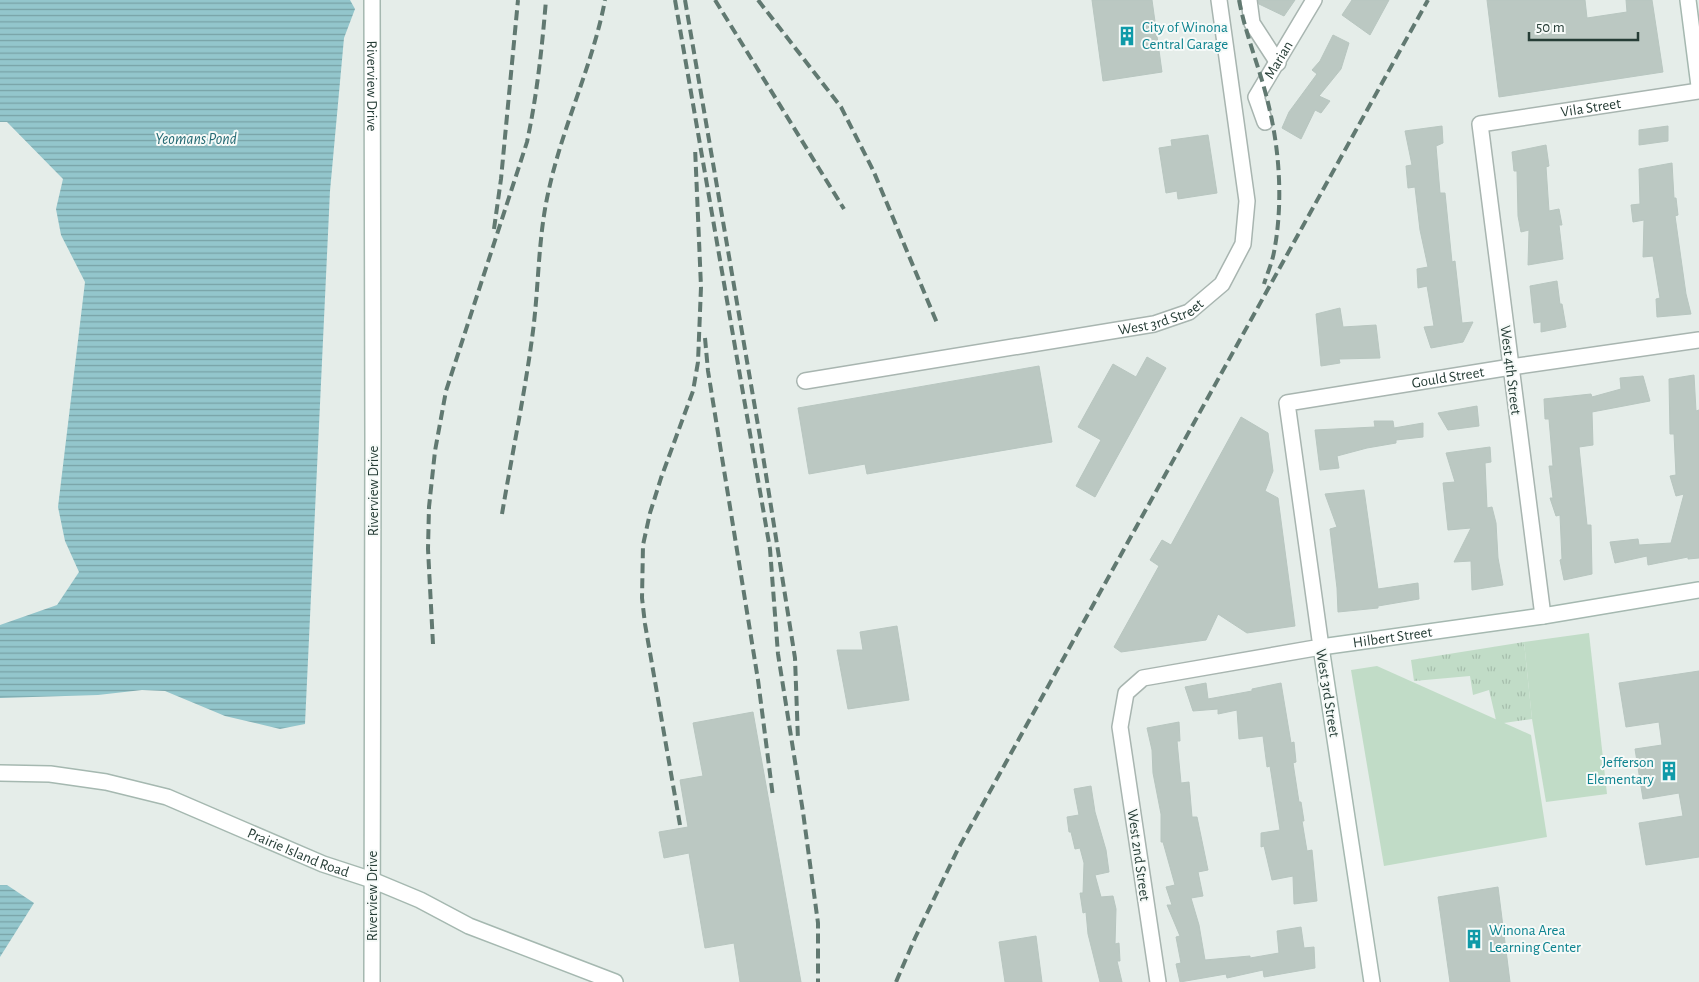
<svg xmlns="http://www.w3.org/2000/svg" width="1699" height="982" viewBox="0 0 1699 982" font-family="'Alegreya Sans',sans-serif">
	<defs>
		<pattern id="park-tufts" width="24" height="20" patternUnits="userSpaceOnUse" patternTransform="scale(1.25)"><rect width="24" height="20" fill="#c1dcc7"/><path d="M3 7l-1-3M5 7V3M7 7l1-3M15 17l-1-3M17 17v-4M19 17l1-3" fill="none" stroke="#a6beac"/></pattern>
		<pattern id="water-rules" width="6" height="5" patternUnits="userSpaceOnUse" patternTransform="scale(1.25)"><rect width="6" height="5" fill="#93c6cc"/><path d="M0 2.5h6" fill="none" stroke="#78a2a6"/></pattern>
	</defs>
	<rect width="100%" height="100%" fill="#e5ede9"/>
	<path fill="url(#park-tufts)" d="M1524 642 1532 719 1497 724 1489 690 1473 695 1470 676 1414 681 1411 660Z"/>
	<g fill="#c1dcc7">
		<path d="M1589 633 1607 794 1546 802 1532 719 1524 642Z"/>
		<path d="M1377 666 1531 735 1547 837 1384 866 1351 670Z"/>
	</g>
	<g fill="url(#water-rules)">
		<path d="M0 0H350L355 9 344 38 330 191 305 724 280 729 225 716 165 691 142 690 98 695 0 698V625L57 605 79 572 65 541 58 507 85 282 61 235 56 209 63 179 7 122H0Z"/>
		<path d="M0 885H7L34 903 0 957Z"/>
	</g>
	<g fill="#bbc8c2" stroke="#b8c6c0">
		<path d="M1092 0H1152L1162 72 1103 81Z"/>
		<path d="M1258 0H1295L1284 16 1259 4Z"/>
		<path d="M1352 0H1389L1370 35 1342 15Z"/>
		<path d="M1487 0H1585L1587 18 1627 12 1626 0H1652L1663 72 1499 97Z"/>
		<path d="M1333 35 1349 43 1341 69 1319 96 1330 101 1321 113 1315 110 1301 139 1282 128 1289 112 1317 74 1312 70 1320 61Z"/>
		<path d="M1442 126 1443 143 1436 146 1440 193H1445L1452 262 1455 261 1462 323 1473 322 1463 342 1431 348 1424 327 1434 326 1427 286 1418 288 1417 269 1428 267 1420 230 1415 187 1408 188 1406 166 1412 165 1405 131Z"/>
		<path d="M1668 126V141L1639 145V130Z"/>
		<path d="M1208 135 1217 193 1178 199 1177 191 1166 193 1159 148 1172 146 1171 140Z"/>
		<path d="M1546 145 1549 166 1546 167 1549 211 1559 209 1562 225H1559L1563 259 1528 265 1529 230 1521 232 1518 216 1517 171H1514L1512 152Z"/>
		<path d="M1672 163 1674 198H1676L1678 215 1675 216 1686 294 1691 314 1657 317 1656 299 1660 298 1653 256 1643 257 1644 220 1633 222 1631 205 1640 204 1639 169Z"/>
		<path d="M1557 281 1560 304H1562L1566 327 1541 332V322L1534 323 1530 286Z"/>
		<path d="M1340 308 1343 327 1376 325 1380 358 1339 359 1340 363 1321 366 1316 314Z"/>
		<path d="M1147 357 1166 368 1095 497 1076 486 1101 440 1078 427 1113 364 1136 377Z"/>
		<path d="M1039 366 1052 442 867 474 865 464 809 474 798 408Z"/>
		<path d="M1694 375 1696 411 1699 410V558L1688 559V557L1648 565 1647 556 1615 563 1610 542 1638 539 1639 545 1671 543 1684 494 1676 496 1670 476 1676 475 1674 434H1670L1669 379Z"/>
		<path d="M1643 376 1650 401 1592 412 1593 445 1579 447 1587 525H1591L1592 574 1564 580 1560 560 1562 559 1560 515 1556 516 1550 498H1553L1549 466H1553L1549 419H1545L1544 399 1591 394 1592 397 1621 389 1620 378Z"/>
		<path d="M1477 406 1479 426 1448 430 1438 413Z"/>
		<path d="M1241 417 1268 433 1273 471 1265 491 1278 498 1295 626 1247 633 1218 614 1206 640 1121 652 1114 647 1159 566 1150 560 1162 540 1171 545Z"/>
		<path d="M1374 421H1393L1394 428 1423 423V437L1396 440V443L1367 448 1337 456 1339 468 1320 470 1315 430 1375 427Z"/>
		<path d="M1490 447 1491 462 1485 463 1487 508 1492 507 1496 523 1498 558 1503 585 1472 590 1471 561 1454 562 1471 528 1448 530 1443 483 1455 482 1446 453Z"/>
		<path d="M1364 490 1378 589 1418 583 1419 599 1378 606V608L1338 612 1337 588 1330 529 1337 527 1325 494Z"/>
		<path d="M897 626 909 700 848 709 837 650H863L860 632Z"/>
		<path d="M1699 671V857L1646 865 1639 823 1683 816 1679 793 1643 799 1635 749 1662 745 1659 722 1626 727 1619 683Z"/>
		<path d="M1206 683 1208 699 1252 691V689L1281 683 1291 743 1294 742 1296 762 1293 763 1299 802H1301L1304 821H1302L1307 851 1312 850 1317 901 1294 904 1293 876 1272 880 1264 846 1261 847V833L1280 830 1270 766 1267 767 1263 736 1239 739 1237 710 1218 714V709L1193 711 1185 687Z"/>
		<path d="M753 712 801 982H740L734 943 705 948 689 853 664 858 659 832 688 827 680 780 703 776 693 723Z"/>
		<path d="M1179 722 1180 741H1177L1181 783 1189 782 1192 817H1197L1208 870 1198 872 1203 896 1191 898 1199 925 1205 960 1250 956V958L1279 953 1277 931 1301 927 1304 948 1314 947 1315 968 1264 977 1263 970 1227 978 1226 974 1180 982 1176 964 1181 963 1176 937 1180 936 1167 905H1172L1166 887 1175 885 1163 842H1161V814L1153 773 1152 750 1147 728Z"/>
		<path d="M1091 786 1095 812 1106 850 1109 872 1095 875 1101 897 1113 896 1116 909 1115 944 1119 943 1120 961H1117L1122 982H1100L1088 934 1086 912 1083 913 1080 893H1083L1084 863 1080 848 1075 849 1071 832H1069L1067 817 1079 815 1074 789Z"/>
		<path d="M1498 887 1510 982H1450L1438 897Z"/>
		<path d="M1036 936 1042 982H1005L999 942Z"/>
	</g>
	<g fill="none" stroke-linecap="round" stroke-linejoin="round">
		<defs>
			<g id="street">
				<path d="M1249 0 1252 23 1278 63"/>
				<path id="s1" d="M1265 122 1256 97 1314 0"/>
				<path id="s2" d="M805 381 1154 324 1189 312 1222 284 1243 244 1247 201 1219 0"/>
				<path id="s3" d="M1543 616 1480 124 1699 91"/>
				<path id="s4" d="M1158 982 1120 727 1126 693 1143 678 1321 647 1287 403 1511 367 1699 340"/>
			</g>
			<g id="secondary">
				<path id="s5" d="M372 0 373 435 372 982"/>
				<path d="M1688 0 1699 86"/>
				<path id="s6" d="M0 773 50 774 106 782 167 797 323 864 372 880 420 900 469 926 615 982"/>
				<path id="s7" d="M1372 982 1321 647 1543 616 1699 590"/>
			</g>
		</defs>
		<use href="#street" stroke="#a8b5b0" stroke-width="18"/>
		<use href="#secondary" stroke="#a5b8b0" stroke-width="18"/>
		<use href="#street" stroke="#fff" stroke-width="15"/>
		<use href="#secondary" stroke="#fff" stroke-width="15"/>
		<g stroke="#617971" stroke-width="4" stroke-dasharray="10 5" stroke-linecap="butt">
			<path d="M675 0 770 549 778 654 803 812 818 923V982"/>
			<path d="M685 0 760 437 795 658 798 740"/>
			<path d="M715 0 844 209"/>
			<path d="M758 0 841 107 873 170 937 323"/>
			<path d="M1239 0C1246 37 1261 71 1269 107 1280 153 1283 205 1274 252 1272 263 1267 274 1264 284"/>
			<path d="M494 229 501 179 518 0"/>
			<path d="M705 338 708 371 758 680 773 797"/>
			<path d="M502 514C512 454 525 393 533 331 539 284 538 236 549 189 563 125 593 64 605 0"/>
			<path d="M433 644 428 549 429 507 435 451 446 391 527 142C537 95 542 48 546 0"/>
			<path d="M680 825 645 624 642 598 643 545 650 513 661 478 693 391 698 362 701 287 695 147"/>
			<path d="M896 982 915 938 958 849 1428 0"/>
		</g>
	</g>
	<defs>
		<symbol id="building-bare" viewBox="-9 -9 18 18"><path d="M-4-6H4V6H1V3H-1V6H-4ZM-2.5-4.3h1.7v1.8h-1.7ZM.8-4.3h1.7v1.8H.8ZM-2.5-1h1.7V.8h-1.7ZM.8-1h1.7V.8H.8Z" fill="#0f9aa8" stroke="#f6faf8" stroke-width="2.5" paint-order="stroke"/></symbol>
	</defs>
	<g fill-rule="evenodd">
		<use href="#building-bare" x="1113" y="22" width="28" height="28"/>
		<use href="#building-bare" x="1655" y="757" width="28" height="28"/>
		<use href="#building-bare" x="1460" y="925" width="28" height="28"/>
	</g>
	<g text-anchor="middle" stroke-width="4" stroke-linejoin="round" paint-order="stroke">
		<g font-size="15" fill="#0d838f" stroke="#f6faf8" text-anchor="start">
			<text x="1142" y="32">City of Winona<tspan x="1142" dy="17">Central Garage</tspan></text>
			<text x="1654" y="767" text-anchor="end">Jefferson<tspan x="1654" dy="17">Elementary</tspan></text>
			<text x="1489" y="935">Winona Area<tspan x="1489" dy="17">Learning Center</tspan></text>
		</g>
		<g font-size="15" fill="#263d36" stroke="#f6faf8">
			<text dy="5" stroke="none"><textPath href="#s1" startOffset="70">Marian</textPath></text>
			<text dy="5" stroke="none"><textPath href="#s5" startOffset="86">Riverview Drive</textPath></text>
			<text dy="5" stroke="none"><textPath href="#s3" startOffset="608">Vila Street</textPath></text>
			<text dy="5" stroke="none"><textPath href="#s2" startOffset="362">West 3rd Street</textPath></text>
			<text transform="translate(1511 370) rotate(83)" y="5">West 4th Street</text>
			<text dy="5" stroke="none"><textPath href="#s4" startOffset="905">Gould Street</textPath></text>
			<text transform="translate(373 491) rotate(-90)" y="5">Riverview Drive</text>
			<text dy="5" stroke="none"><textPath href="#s7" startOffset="411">Hilbert Street</textPath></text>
			<text transform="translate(1328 693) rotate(81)" y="5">West 3rd Street</text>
			<text dy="5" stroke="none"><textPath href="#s6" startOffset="312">Prairie Island Road</textPath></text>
			<text transform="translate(1139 855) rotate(82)" y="5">West 2nd Street</text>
			<text transform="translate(372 896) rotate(-90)" y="5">Riverview Drive</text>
		</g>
		<g font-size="16" font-style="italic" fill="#256b74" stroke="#f6faf8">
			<text x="196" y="144">Yeomans Pond</text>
		</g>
	</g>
	<path d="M1529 32v8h109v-8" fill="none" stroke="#263d36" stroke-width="2.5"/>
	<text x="1536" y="32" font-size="15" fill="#263d36" stroke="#f6faf8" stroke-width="4" paint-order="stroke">50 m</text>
</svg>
